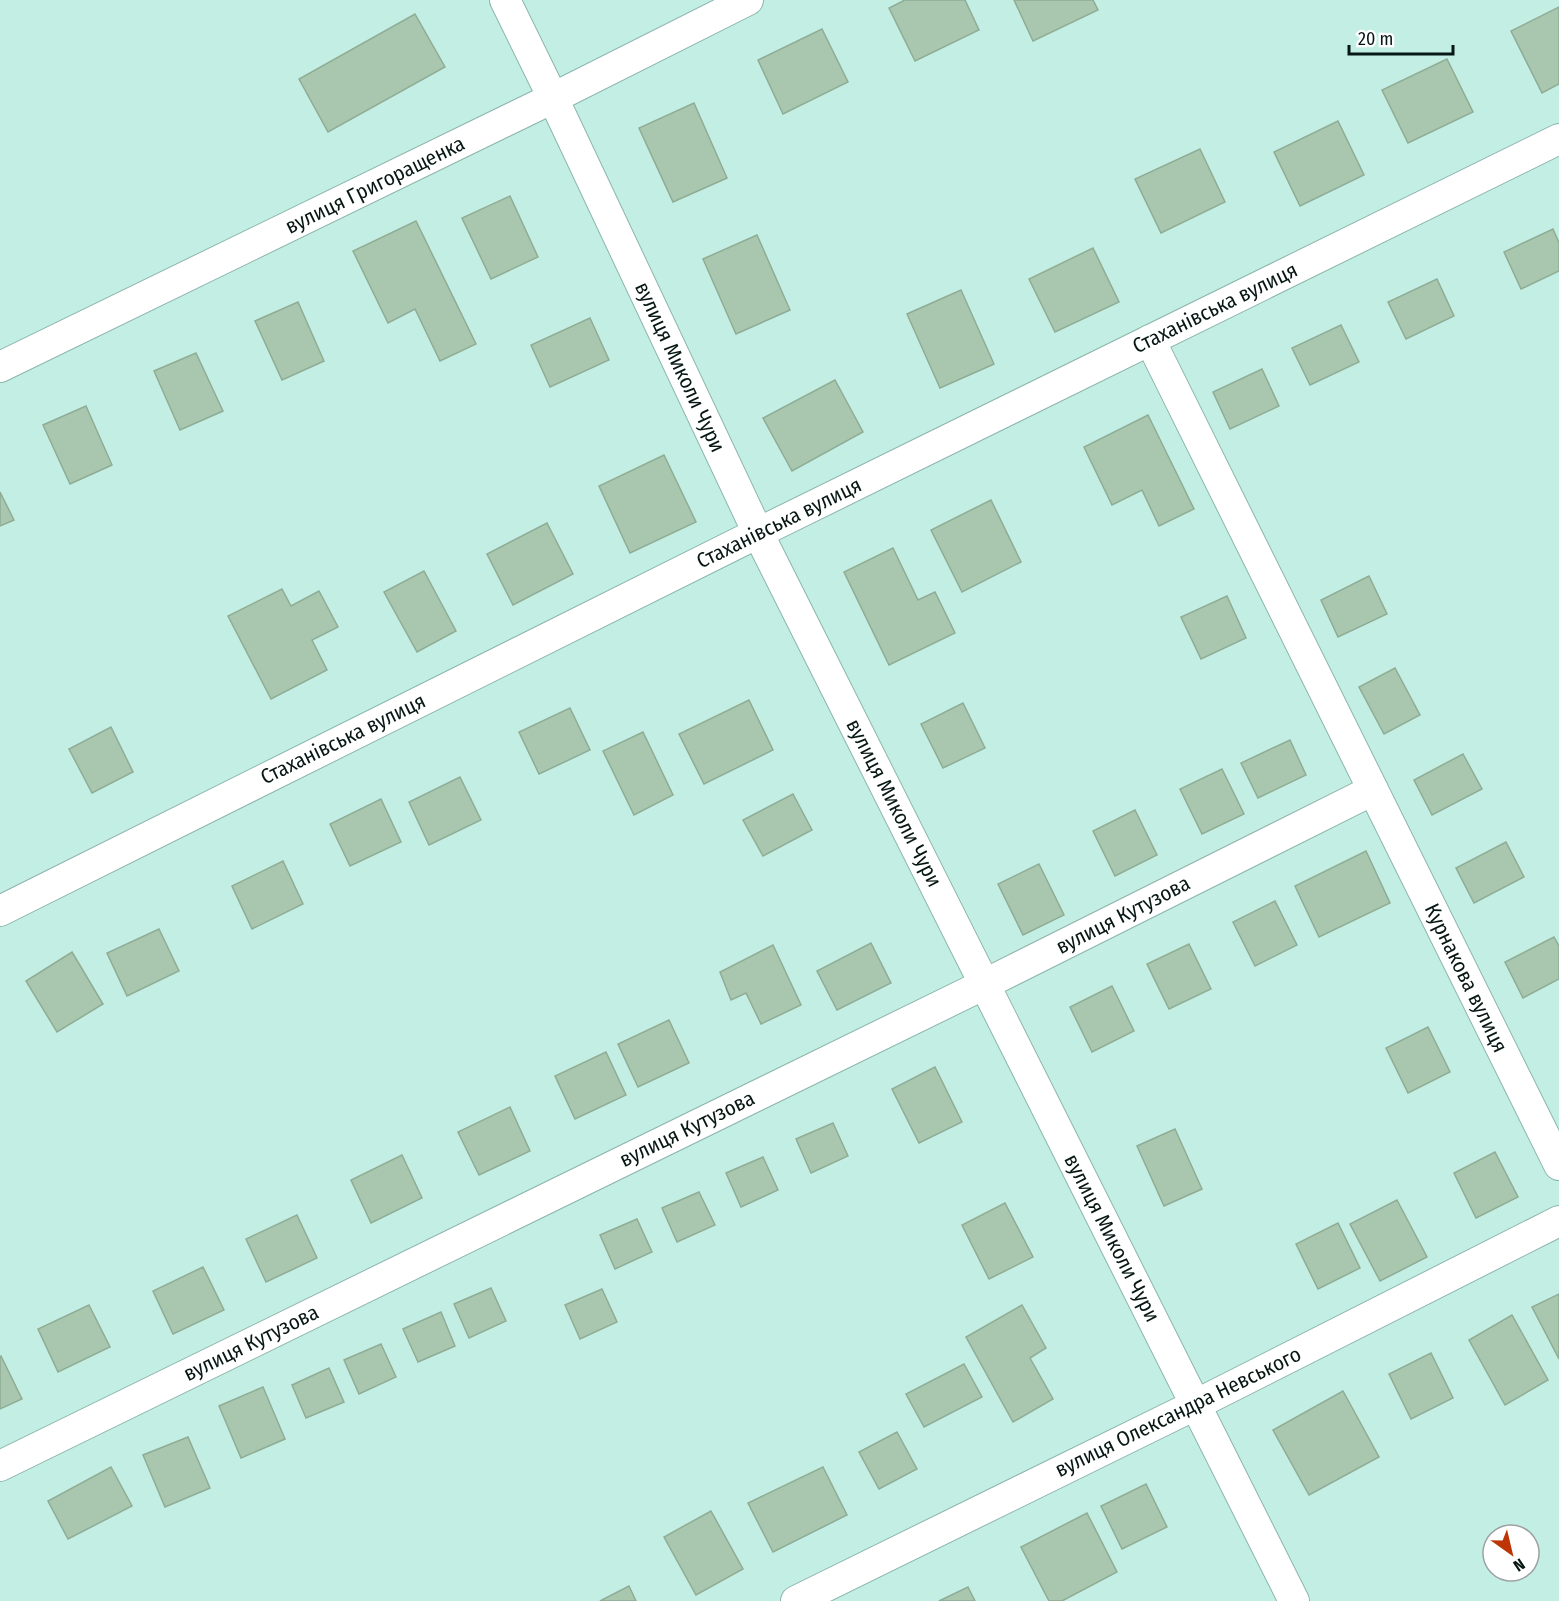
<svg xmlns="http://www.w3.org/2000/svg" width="1559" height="1601" viewBox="0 0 1559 1601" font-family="'Fira Sans Condensed',sans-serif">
	<rect width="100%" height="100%" fill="#c3eee4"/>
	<g fill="#a9c7af" stroke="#8fac95" stroke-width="1.5">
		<path d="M905 0H965L979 30 915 61 889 8Z"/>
		<path d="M1014 0H1093L1098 10 1033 41Z"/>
		<path d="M1559 7V84L1542 93 1511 31Z"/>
		<path d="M415 14 445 67 328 132 299 79Z"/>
		<path d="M822 29 848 82 783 114 758 60Z"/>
		<path d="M1447 59 1473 112 1408 143 1382 90Z"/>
		<path d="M694 103 727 178 673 202 639 128Z"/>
		<path d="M1338 121 1364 175 1300 206 1274 152Z"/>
		<path d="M1200 149 1225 202 1161 233 1135 179Z"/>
		<path d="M510 196 538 257 491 279 462 218Z"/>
		<path d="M416 221 476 344 440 361 415 309 388 323 353 251Z"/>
		<path d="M1553 229 1559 243V271L1521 289 1504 252Z"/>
		<path d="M757 235 790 310 736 334 703 259Z"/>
		<path d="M1093 248 1119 302 1055 332 1029 279Z"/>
		<path d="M1437 279 1454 316 1406 339 1388 302Z"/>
		<path d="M961 290 994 364 940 388 907 314Z"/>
		<path d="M298 302 324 361 282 380 255 321Z"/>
		<path d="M590 318 609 360 550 387 531 345Z"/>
		<path d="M1341 325 1359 362 1310 385 1292 348Z"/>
		<path d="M196 353 223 411 180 430 154 371Z"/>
		<path d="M1262 369 1279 406 1230 429 1213 392Z"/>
		<path d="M835 380 863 432 792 471 763 418Z"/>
		<path d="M86 406 112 465 70 484 43 425Z"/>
		<path d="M1148 415 1194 509 1159 526 1142 490 1112 505 1084 447Z"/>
		<path d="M664 455 696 522 630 553 599 486Z"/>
		<path d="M0 492 14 520 0 526Z"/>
		<path d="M991 500 1021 562 962 592 931 530Z"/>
		<path d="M547 523 573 574 513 605 487 554Z"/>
		<path d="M893 548 918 600 935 592 955 633 889 665 844 572Z"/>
		<path d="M424 571 456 631 417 652 384 592Z"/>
		<path d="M1369 576 1387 614 1338 637 1321 600Z"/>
		<path d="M282 589 291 606 319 591 338 627 312 640 327 670 271 699 228 616Z"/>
		<path d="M1227 596 1246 638 1201 659 1181 617Z"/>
		<path d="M1395 668 1420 715 1384 734 1359 687Z"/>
		<path d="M749 700 773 750 704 784 679 734Z"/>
		<path d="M963 703 985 748 943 768 921 724Z"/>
		<path d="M570 708 590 750 539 774 519 732Z"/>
		<path d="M111 727 133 772 92 793 69 749Z"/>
		<path d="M643 732 673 795 634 815 603 751Z"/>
		<path d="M1290 740 1306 775 1258 798 1241 763Z"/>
		<path d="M1463 754 1482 789 1432 815 1414 780Z"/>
		<path d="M1222 769 1244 814 1202 834 1180 789Z"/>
		<path d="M460 777 481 820 429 845 409 802Z"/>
		<path d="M793 794 812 830 763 856 743 820Z"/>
		<path d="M381 799 401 842 350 866 330 824Z"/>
		<path d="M1135 810 1157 855 1115 876 1093 831Z"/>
		<path d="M1506 842 1524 877 1474 903 1456 868Z"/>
		<path d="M1366 851 1390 903 1319 937 1295 886Z"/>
		<path d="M283 861 303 904 252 929 232 886Z"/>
		<path d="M1039 864 1064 915 1023 935 998 884Z"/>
		<path d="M1275 901 1297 945 1255 966 1233 922Z"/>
		<path d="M159 929 179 971 127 996 107 953Z"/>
		<path d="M1554 937 1559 946V979L1523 998 1505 962Z"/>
		<path d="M871 943 891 983 837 1010 817 971Z"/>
		<path d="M1189 944 1211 989 1169 1009 1147 964Z"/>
		<path d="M773 945 801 1005 761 1024 746 993 731 1000 720 972Z"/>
		<path d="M72 952 103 1004 57 1032 26 981Z"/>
		<path d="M1112 986 1134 1031 1092 1052 1070 1007Z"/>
		<path d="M669 1020 689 1063 638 1087 618 1044Z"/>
		<path d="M1428 1027 1450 1072 1408 1093 1386 1048Z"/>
		<path d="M606 1052 626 1095 575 1119 555 1076Z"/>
		<path d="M935 1067 962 1122 919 1143 892 1089Z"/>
		<path d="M510 1107 530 1151 479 1175 458 1132Z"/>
		<path d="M833 1123 848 1156 811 1173 796 1139Z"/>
		<path d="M1175 1129 1202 1189 1164 1206 1137 1146Z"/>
		<path d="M1495 1152 1518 1197 1476 1218 1454 1173Z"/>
		<path d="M402 1155 422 1198 371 1223 351 1180Z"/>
		<path d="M763 1157 778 1190 741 1207 726 1173Z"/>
		<path d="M699 1192 715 1225 677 1242 662 1208Z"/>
		<path d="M1397 1200 1427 1257 1380 1281 1350 1224Z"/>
		<path d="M1005 1203 1033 1257 989 1279 962 1225Z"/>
		<path d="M297 1215 317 1258 266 1282 246 1239Z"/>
		<path d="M637 1219 652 1252 615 1269 600 1235Z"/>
		<path d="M1338 1223 1360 1268 1318 1289 1296 1244Z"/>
		<path d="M203 1267 224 1310 173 1334 153 1291Z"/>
		<path d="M491 1288 506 1321 469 1338 454 1304Z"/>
		<path d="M602 1289 617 1322 580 1339 565 1305Z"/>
		<path d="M1559 1294V1359L1532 1307Z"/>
		<path d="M89 1305 110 1347 58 1372 38 1329Z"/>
		<path d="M1022 1305 1046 1348 1030 1358 1053 1399 1013 1422 966 1337Z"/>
		<path d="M441 1312 455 1346 418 1362 403 1329Z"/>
		<path d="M1512 1315 1548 1380 1505 1405 1469 1340Z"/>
		<path d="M381 1344 396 1377 359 1394 344 1360Z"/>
		<path d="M1431 1353 1453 1398 1411 1419 1389 1374Z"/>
		<path d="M1 1356 22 1399 0 1409V1357Z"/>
		<path d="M964 1364 982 1397 924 1427 906 1394Z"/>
		<path d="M329 1368 344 1402 306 1418 292 1385Z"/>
		<path d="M263 1387 285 1439 241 1458 219 1406Z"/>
		<path d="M1343 1391 1379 1457 1309 1495 1273 1430Z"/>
		<path d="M897 1432 917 1469 879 1489 859 1452Z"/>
		<path d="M188 1437 210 1488 165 1507 143 1455Z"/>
		<path d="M111 1467 132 1506 68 1539 48 1501Z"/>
		<path d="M823 1467 847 1515 773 1552 748 1503Z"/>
		<path d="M1146 1484 1167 1527 1122 1549 1101 1506Z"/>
		<path d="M711 1511 743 1569 696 1595 664 1537Z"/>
		<path d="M1087 1513 1117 1572 1062 1601H1049L1021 1547Z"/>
		<path d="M629 1586 636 1601H600Z"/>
		<path d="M968 1587 975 1601H939Z"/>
	</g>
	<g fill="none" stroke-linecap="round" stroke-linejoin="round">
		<defs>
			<g id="street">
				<path d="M505 0 553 98 758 533 1294 1601"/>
				<path d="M1150 340 1559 1165"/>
				<path d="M0 367 553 98 748 0"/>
				<path d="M0 911 758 533 1559 139"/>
				<path d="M0 1466 985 984 1373 790"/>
				<path d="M796 1601 1195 1405 1559 1221"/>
			</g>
		</defs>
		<use href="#street" stroke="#8cb5ac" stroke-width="32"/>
		<use href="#street" stroke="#fff" stroke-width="30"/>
	</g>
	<g text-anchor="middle" stroke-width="4.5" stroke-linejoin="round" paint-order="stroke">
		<g font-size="21" fill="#071714" stroke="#fff">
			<text transform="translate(375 185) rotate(-26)" y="7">вулиця Григоращенка</text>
			<text transform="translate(1215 308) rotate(-26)" y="7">Стаханівська вулиця</text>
			<text transform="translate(680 367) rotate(65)" y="7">вулиця Миколи Чури</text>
			<text transform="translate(779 523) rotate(-26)" y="7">Стаханівська вулиця</text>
			<text transform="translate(343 739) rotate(-26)" y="7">Стаханівська вулиця</text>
			<text transform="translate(894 803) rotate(63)" y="7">вулиця Миколи Чури</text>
			<text transform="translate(1123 915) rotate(-27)" y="7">вулиця Кутузова</text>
			<text transform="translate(1466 978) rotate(64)" y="7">Курнакова вулиця</text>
			<text transform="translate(687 1129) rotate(-26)" y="7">вулиця Кутузова</text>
			<text transform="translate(1112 1238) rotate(63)" y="7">вулиця Миколи Чури</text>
			<text transform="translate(251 1343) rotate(-26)" y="7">вулиця Кутузова</text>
			<text transform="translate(1178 1412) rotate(-26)" y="7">вулиця Олександра Невського</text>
		</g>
	</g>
	<g transform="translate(1511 1553) rotate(146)"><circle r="28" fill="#ffffff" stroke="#9ca2a1" stroke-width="1.5"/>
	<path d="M0-4.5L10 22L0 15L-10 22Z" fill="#bd3505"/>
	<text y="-9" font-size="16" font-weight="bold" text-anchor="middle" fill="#071714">N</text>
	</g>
	<path d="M1349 45v9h104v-9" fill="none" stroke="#071714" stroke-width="3"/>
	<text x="1358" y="45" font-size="18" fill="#071714" stroke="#ffffff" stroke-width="4.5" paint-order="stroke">20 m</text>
</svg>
